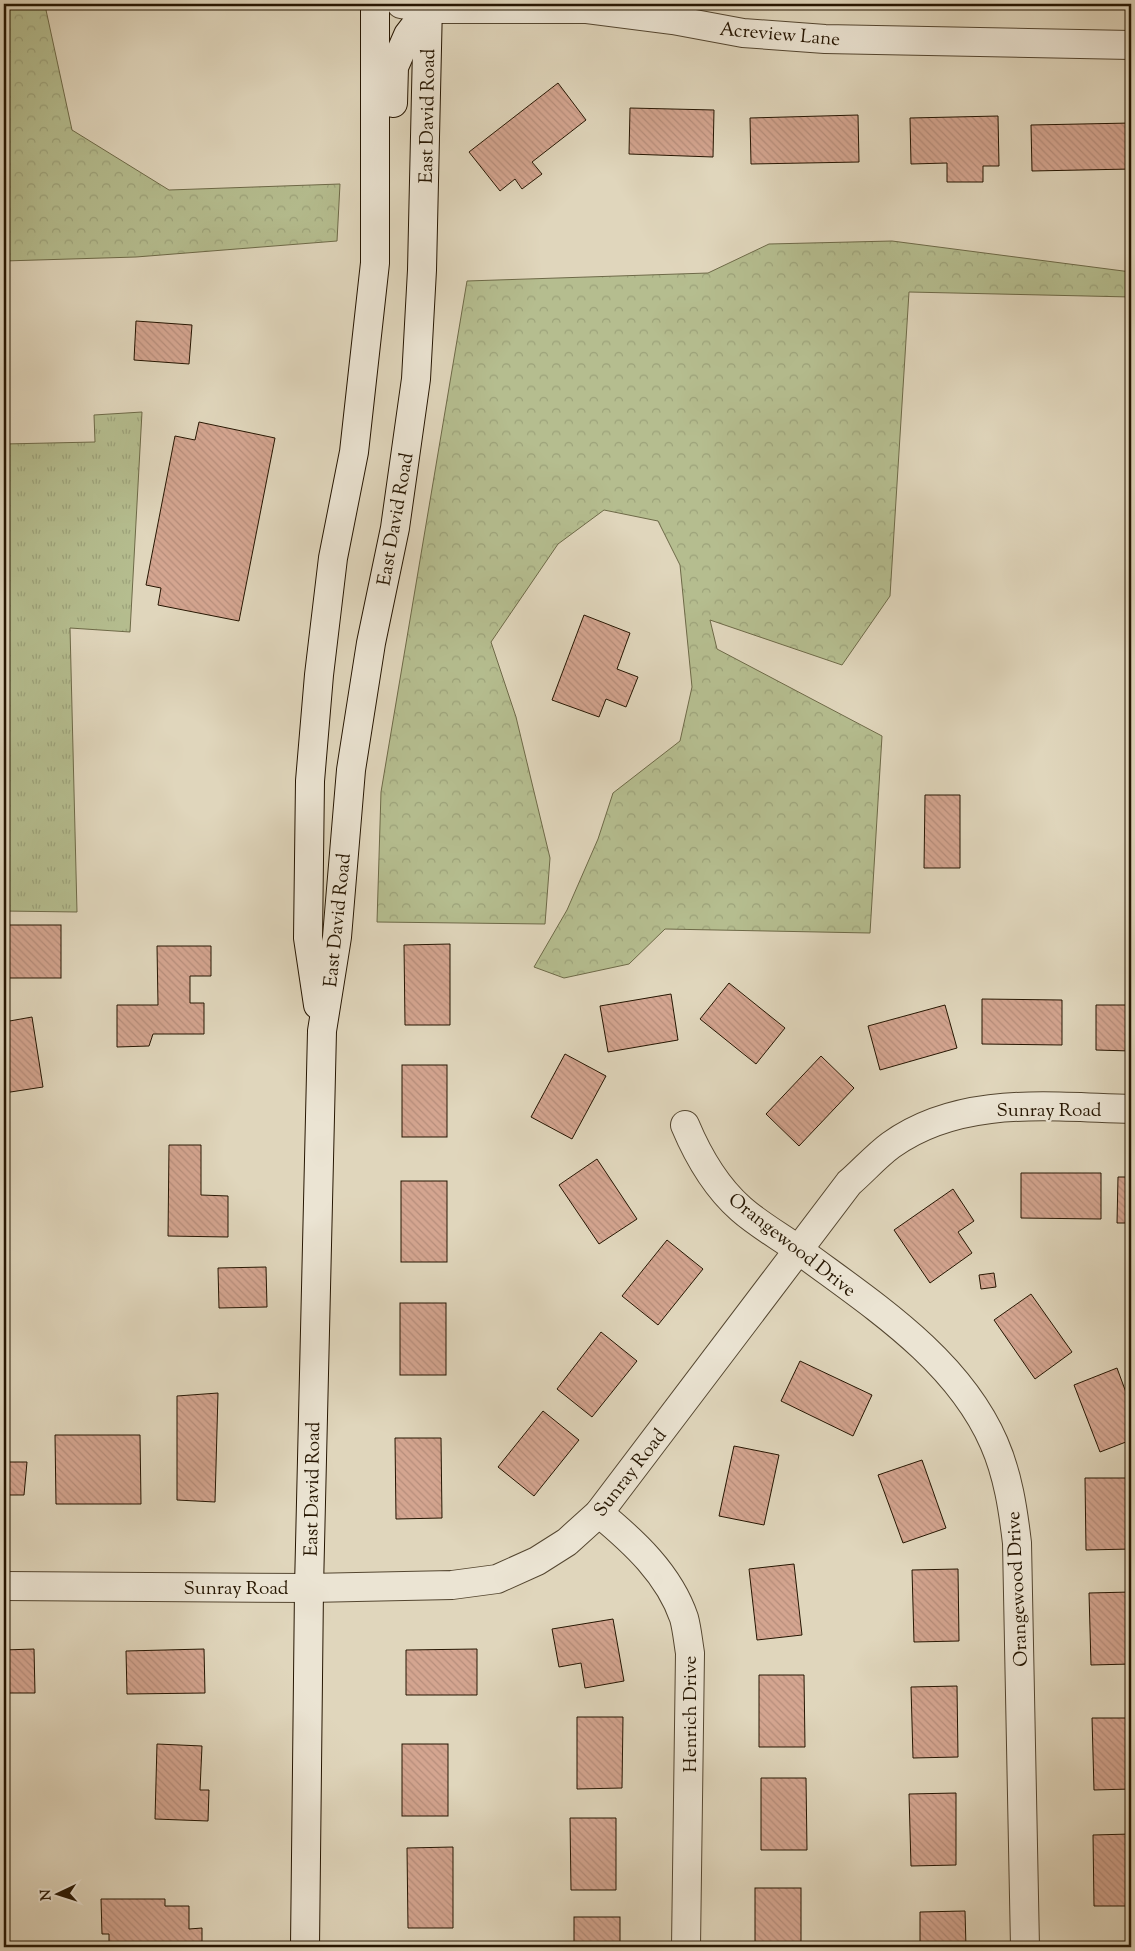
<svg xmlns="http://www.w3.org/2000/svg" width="1135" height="1951" viewBox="0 0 1135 1951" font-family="'Sorts Mill Goudy',serif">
	<defs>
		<pattern id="grass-tufts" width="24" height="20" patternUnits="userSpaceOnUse" patternTransform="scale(1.25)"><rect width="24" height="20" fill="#b5bd8f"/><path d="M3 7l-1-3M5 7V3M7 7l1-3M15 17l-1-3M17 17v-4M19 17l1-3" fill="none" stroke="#9ca27a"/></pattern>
		<pattern id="forest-crowns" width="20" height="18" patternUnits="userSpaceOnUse" patternTransform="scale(1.25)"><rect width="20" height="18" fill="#b5bd8f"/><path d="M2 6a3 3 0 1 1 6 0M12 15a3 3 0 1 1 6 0" fill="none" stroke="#9ca27a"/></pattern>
		<pattern id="building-back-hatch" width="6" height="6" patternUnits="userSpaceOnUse" patternTransform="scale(1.25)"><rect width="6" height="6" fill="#d4a590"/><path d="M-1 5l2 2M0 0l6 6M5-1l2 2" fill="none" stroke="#b68d7b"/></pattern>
	</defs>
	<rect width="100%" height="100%" fill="#e0d6bc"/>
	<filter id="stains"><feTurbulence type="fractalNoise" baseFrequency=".004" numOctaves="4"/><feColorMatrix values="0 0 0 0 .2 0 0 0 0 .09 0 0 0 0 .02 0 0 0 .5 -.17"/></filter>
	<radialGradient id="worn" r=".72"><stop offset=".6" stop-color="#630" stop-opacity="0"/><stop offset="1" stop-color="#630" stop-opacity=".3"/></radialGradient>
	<path fill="url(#grass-tufts)" stroke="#6e6a48" d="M142 412 130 632 70 628 77 912 4 911V444L95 442 94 415Z"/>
	<g fill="url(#forest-crowns)" stroke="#6e6a48">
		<path d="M4 4H48L46 10 72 130 169 190 340 184 337 241 136 257 4 261Z"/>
		<path d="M892 241 1131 272V297L909 292 890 596 842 665 710 620 717 649 882 736 870 933 665 929 629 964 564 978 534 967 567 910 598 839 613 793 680 741 692 687 680 565 658 521 604 510 558 544 491 642 516 717 550 858 545 924 377 922 381 792 467 281 708 273 769 244Z"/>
	</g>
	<g fill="url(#building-back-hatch)" stroke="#261602">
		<path d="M558 83 586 120 532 162 542 174 522 189 515 179 500 191 469 152Z"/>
		<path d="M630 108 714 110 713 157 629 154Z"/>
		<path d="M858 115 859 162 751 164 750 118Z"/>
		<path d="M998 116 999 166H983V182H947V163L911 164 910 118Z"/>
		<path d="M1131 123V169L1032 171 1031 125Z"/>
		<path d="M136 321 192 325 189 364 134 360Z"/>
		<path d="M199 422 275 438 239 621 158 605 161 588 146 585 175 436 195 440Z"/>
		<path d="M584 615 630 633 617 669 638 677 626 707 606 699 599 717 552 700Z"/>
		<path d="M925 795H960V868H924Z"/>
		<rect x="4" y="925" width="57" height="53"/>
		<path d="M450 944V1025H405L404 945Z"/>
		<path d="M157 946H211V976H190V1003H204V1034H153L149 1046 117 1047V1005H158Z"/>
		<path d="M729 983 785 1028 756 1064 700 1019Z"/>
		<path d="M671 994 678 1040 608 1052 600 1006Z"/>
		<path d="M982 999 1062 1000V1045L982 1044Z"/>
		<path d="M945 1005 957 1048 880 1070 868 1026Z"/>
		<path d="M1096 1005H1131V1051L1096 1050Z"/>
		<path d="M32 1017 43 1087 4 1093V1022Z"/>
		<path d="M565 1054 606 1076 572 1139 531 1117Z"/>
		<path d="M821 1056 854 1088 799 1146 766 1114Z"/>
		<rect x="402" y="1065" width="45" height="72"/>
		<path d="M169 1145H201V1195L228 1196V1237L168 1236Z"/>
		<path d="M597 1159 637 1219 599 1244 559 1185Z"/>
		<path d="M1021 1173H1101V1219L1021 1218Z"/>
		<path d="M1118 1177H1131V1223H1117Z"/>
		<rect x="401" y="1181" width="46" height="81"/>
		<path d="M953 1189 974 1221 958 1232 972 1253 930 1283 894 1230Z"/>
		<path d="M667 1240 703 1269 658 1325 622 1296Z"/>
		<path d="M266 1267 267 1307 219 1308 218 1268Z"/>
		<path d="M994 1273 996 1287 981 1289 979 1275Z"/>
		<path d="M1031 1294 1072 1352 1035 1379 994 1320Z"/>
		<rect x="400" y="1303" width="46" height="72"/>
		<path d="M601 1332 637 1361 592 1417 557 1389Z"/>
		<path d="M800 1361 872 1395 853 1436 781 1401Z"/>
		<path d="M1117 1368 1131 1406V1440L1100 1452 1074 1385Z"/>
		<path d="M218 1393 215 1502 177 1500V1396Z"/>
		<path d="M543 1411 579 1440 534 1496 498 1467Z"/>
		<path d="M55 1435H140L141 1504H56Z"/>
		<path d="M395 1438H441L442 1518 396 1519Z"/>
		<path d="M734 1446 779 1455 764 1525 719 1516Z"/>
		<path d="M922 1460 946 1528 903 1543 878 1475Z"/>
		<path d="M4 1462H27L24 1495H4Z"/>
		<path d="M1085 1478H1130L1131 1549 1086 1550Z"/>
		<path d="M794 1564 802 1635 757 1640 749 1569Z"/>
		<path d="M958 1569 959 1641 914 1642 912 1570Z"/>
		<path d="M1131 1592V1664L1091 1665 1089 1593Z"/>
		<path d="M613 1619 624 1681 585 1688 581 1663 559 1667 552 1629Z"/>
		<path d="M34 1649 35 1693H4V1650Z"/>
		<path d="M204 1649 205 1693 127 1694 126 1651Z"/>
		<path d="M477 1649V1695H406V1650Z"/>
		<path d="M759 1675H804L805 1747H759Z"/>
		<path d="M957 1686 958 1757 913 1758 911 1687Z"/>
		<path d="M577 1717H623L622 1788 577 1789Z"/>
		<path d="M1092 1718H1131V1789L1094 1790Z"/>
		<path d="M157 1744 202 1746 200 1790H209L208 1821 155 1819Z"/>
		<rect x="402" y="1744" width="46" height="72"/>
		<path d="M761 1778H806L807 1850H761Z"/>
		<path d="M956 1793V1865L911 1866 909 1794Z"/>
		<path d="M570 1818H616V1890H571Z"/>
		<path d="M1131 1834V1906H1094L1093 1835Z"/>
		<path d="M453 1847V1928H408L407 1848Z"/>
		<rect x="755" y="1888" width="46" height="59"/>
		<path d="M101 1899H165V1906H189V1929L202 1928V1946L109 1947V1934H102Z"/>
		<path d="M965 1911 966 1947H920V1912Z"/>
		<rect x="574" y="1917" width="46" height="30"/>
	</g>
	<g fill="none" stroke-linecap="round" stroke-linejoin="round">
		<defs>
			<g id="street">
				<path d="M401 4 428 9H587L673 20 743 33 825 39 1131 45"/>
				<path d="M685 1125C698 1156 716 1187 741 1209 759 1225 781 1237 800 1251 871 1304 957 1358 994 1443 1008 1475 1013 1509 1017 1543L1025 1947"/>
				<path d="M599 1513C634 1542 669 1574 684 1618 687 1629 688 1641 690 1653L686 1947"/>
				<path d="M4 1586 309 1588 452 1585 497 1579 537 1561 567 1542 599 1513 849 1183C863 1171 876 1156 891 1145 961 1095 1050 1107 1131 1109"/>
			</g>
			<g id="secondary">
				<path d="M393 103 394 67 408 35 428 9"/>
				<path d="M318 1005 308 938 310 781 319 675 333 558 354 452 375 263V4"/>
				<path d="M305 1947 309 1588 322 1031 337 937 351 770 371 643 395 528 416 379 422 270 428 4"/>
			</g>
		</defs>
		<use href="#street" stroke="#544630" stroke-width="30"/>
		<use href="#secondary" stroke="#261602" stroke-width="30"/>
		<use href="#street" stroke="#ebe4d3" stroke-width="28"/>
		<use href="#secondary" stroke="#ebe4d3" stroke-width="28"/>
	</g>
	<g text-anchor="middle" stroke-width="4.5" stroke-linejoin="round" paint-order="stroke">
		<g font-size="19" fill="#261602" stroke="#ebe4d3">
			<text transform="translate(780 33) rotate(5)" y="7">Acreview Lane</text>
			<text transform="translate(426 116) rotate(-89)" y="7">East David Road</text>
			<text transform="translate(394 519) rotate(-80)" y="7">East David Road</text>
			<text transform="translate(336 920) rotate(-84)" y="7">East David Road</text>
			<text x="1049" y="1116">Sunray Road</text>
			<text transform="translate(793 1244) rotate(38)" y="7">Orangewood Drive</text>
			<text transform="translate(629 1472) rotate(-52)" y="7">Sunray Road</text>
			<text transform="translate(311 1489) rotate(-89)" y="7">East David Road</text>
			<text x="236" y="1594">Sunray Road</text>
			<text transform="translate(1016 1589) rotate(-93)" y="7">Orangewood Drive</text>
			<text transform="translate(689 1714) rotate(-90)" y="7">Henrich Drive</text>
		</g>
	</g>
	<rect width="1135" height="1951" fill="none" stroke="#e0d6bc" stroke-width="20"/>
	<rect x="5" y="5" width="1125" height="1941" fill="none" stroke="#261602" stroke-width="2.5"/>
	<rect x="10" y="10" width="1115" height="1931" fill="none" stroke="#261602"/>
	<g transform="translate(58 1894) rotate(266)" stroke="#ebe4d3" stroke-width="4" paint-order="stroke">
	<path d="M0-4L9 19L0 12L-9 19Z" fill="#261602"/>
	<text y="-8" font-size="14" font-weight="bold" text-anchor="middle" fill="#261602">N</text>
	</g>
	<rect width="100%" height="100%" filter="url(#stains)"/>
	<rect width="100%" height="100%" fill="url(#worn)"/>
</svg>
